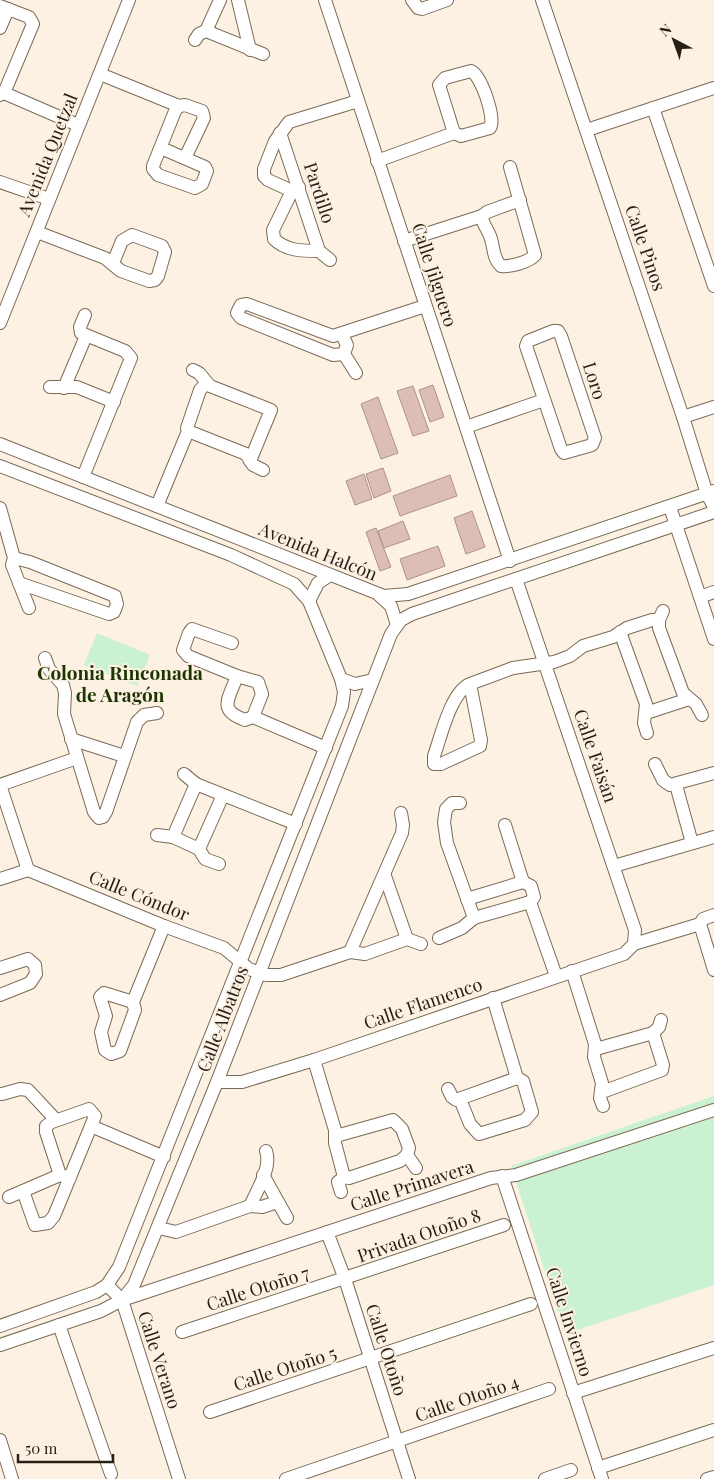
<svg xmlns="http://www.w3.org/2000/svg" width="714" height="1479" viewBox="0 0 714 1479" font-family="'Playfair Display',serif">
	<rect width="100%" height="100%" fill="#fcf1e3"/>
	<g fill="#caf1d2">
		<path d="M97 633 150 655 137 686 84 665Z"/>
		<path d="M714 1096V1285L565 1334 511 1166Z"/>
	</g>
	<g fill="#dcbeb5" stroke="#af928a">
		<path d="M433 385 444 417 430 422 419 390Z"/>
		<path d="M413 386 429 431 413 436 397 391Z"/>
		<path d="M378 397 398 453 381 459 361 404Z"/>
		<path d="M383 468 391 491 374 498 366 474Z"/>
		<path d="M364 474 372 499 355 505 346 481Z"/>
		<path d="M450 475 457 496 400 516 393 496Z"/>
		<path d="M472 511 485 547 466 554 454 518Z"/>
		<path d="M403 521 410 539 384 548 378 531Z"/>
		<path d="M376 528 391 567 380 571 366 532Z"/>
		<path d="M438 546 445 566 407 580 400 559Z"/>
	</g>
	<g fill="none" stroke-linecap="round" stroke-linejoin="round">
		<defs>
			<g id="minor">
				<path d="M238 0 250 50"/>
				<path d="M325 0 510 561"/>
				<path d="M412 0 418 8 422 9 447 0"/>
				<path d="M542 0 683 417 707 494 714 507"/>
				<path d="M0 6 29 17 33 24 4 93"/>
				<path d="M0 28 8 9"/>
				<path d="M206 31 220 0"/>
				<path d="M195 40 199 34 206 31 263 54"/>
				<path d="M100 74 179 106 185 105 202 111 204 118 185 158"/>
				<path d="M0 95 4 93 78 125"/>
				<path d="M653 108 714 286"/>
				<path d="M587 130 714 88"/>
				<path d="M280 133 319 251 330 260"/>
				<path d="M161 148 205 167 207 171 202 184 195 188 158 175 153 169V166L175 111 179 106"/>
				<path d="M377 161 454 133 461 136 490 128C496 118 481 75 471 71L445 78 439 85 454 133"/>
				<path d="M0 182 49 199"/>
				<path d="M299 187 292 191 268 180 264 176V169L275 141 289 122 358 101"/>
				<path d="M292 191 273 230 274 239C286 251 303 251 319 251"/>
				<path d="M482 216C482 225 489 230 491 239 494 248 493 259 501 266 511 267 529 262 535 255L510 167"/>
				<path d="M37 232 105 258 121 271 149 281 155 280 158 276 165 252 162 246 132 235 122 241 113 263"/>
				<path d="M404 241 482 216 487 212 520 200"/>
				<path d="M0 323 129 0"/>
				<path d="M553 331H558L561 336 595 438 592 445 564 453 561 449 526 346 528 341Z"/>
				<path d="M342 335 347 345 344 354 356 373"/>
				<path d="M344 354 333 355 241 318 237 313 241 305 247 304 333 336 425 306"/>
				<path d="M193 370 199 373 210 386 271 410 250 461"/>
				<path d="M50 387H77L114 402"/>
				<path d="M64 388 86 336"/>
				<path d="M683 417 714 407"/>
				<path d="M466 427 544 400"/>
				<path d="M188 431 246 454 253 465 263 470"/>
				<path d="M0 444 384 596 408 594 714 491"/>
				<path d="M0 466 231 555 294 584 309 601 341 679 344 692 342 706 119 1267 107 1285 96 1292 0 1326"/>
				<path d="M83 477 131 358 125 351 81 333 80 327 85 315"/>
				<path d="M157 506 188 431 187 428 200 390 206 383"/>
				<path d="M670 507 714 639"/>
				<path d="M0 508 14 558 12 565 29 608"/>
				<path d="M14 558 30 562 115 596 117 604 114 612 109 614 19 583"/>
				<path d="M379 595 391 606 397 625"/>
				<path d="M700 597 714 592"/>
				<path d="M309 601 318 583 330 575"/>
				<path d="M663 611 659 620V628L683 693 696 704 702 715"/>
				<path d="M620 632 646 704 644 723 647 733"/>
				<path d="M232 643 192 629 189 633 183 650 188 656 237 676 258 682 262 694 253 717"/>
				<path d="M45 658 49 669 63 685 65 693 64 714 94 812 99 818 103 817 106 812 137 722 144 715 157 713"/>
				<path d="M237 676C229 699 217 710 245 720L253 717 326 748"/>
				<path d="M341 679 355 684 373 680"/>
				<path d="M470 684 481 740 480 746 441 764H434V756C441 736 451 692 470 684L510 669 513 668 554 662 570 656 583 646 613 637 627 628 652 620H659"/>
				<path d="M646 713 689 699"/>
				<path d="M71 739 124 756"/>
				<path d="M655 764 663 780 670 785 714 773"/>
				<path d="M184 774 196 784 296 824"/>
				<path d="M676 785 692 843"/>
				<path d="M460 803H452L446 809 444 822 447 843 474 918"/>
				<path d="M505 825 523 882"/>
				<path d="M157 835 173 837 199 849 205 859 219 864"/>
				<path d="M173 837 196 784"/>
				<path d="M199 849 223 795"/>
				<path d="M614 866 714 837"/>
				<path d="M28 870 0 785 77 758"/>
				<path d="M385 876 407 939"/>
				<path d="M0 879 28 870 164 926 224 948 249 969 266 975H281L350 952 365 954 407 939 421 944"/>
				<path d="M530 902 556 976"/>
				<path d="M700 924 714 970"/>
				<path d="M439 938 462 928 474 918 530 902 534 897 531 886 523 882 467 899"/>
				<path d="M634 944 700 924 703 919 714 915"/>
				<path d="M350 952 402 833 403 825 401 813"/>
				<path d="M0 968 28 959 35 965 36 974 30 983 0 995"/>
				<path d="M572 971 595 1044 594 1057 602 1083 600 1098 603 1106"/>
				<path d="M133 1002 104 993 100 997 106 1016 101 1032 105 1050 111 1054 120 1051 135 1010 133 1002 164 926"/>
				<path d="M596 1049 653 1033 659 1027 661 1020"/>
				<path d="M314 1060 335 1130V1143L344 1177"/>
				<path d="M217 1082H242L314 1060 624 954 634 944 635 930 516 579"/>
				<path d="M448 1089 452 1097 456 1100 517 1078"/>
				<path d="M602 1092 662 1070 663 1065 653 1033"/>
				<path d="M2 1094 20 1089 28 1090 56 1120"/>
				<path d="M460 1099 470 1124 479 1134 525 1120 532 1112 523 1081 517 1078 493 998"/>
				<path d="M91 1126 164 1157"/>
				<path d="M336 1136 393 1120 402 1129 409 1148 407 1155 400 1161 349 1178 344 1177 338 1182 341 1192"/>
				<path d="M407 1155 416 1168"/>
				<path d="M263 1175 287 1218"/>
				<path d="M502 1176 602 1479"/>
				<path d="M23 1191 35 1225 48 1223 54 1216 91 1126 95 1116 89 1109 52 1122 46 1126V1132L60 1175 70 1178"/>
				<path d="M9 1197 60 1175"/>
				<path d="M250 1206C257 1190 272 1168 266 1151"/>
				<path d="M159 1228 176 1232 250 1206 262 1207 277 1202"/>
				<path d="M327 1232 345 1279 409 1479"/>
				<path d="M107 1285 122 1300 179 1479"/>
				<path d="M122 1300 491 1178 516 1175 714 1110"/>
				<path d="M59 1325 111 1474"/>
				<path d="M182 1332 504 1225"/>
				<path d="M0 1345 101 1311 122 1300 134 1285 217 1082 391 634 401 620 412 614 714 512"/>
				<path d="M573 1393 714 1348"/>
				<path d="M210 1412 531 1304"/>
				<path d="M0 1440 12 1479"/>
				<path d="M598 1468 714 1430"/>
				<path d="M286 1479 549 1389"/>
				<path d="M545 1479 571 1470"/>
				<path d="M707 1479 714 1477"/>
			</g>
		</defs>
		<use href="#minor" stroke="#7b6a56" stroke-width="14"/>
		<use href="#minor" stroke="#fff" stroke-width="12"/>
	</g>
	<g text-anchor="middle" stroke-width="4" stroke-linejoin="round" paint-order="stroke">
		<g font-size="18" fill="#262017" stroke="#fcf1e3">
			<text transform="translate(48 155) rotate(-68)" y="6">Avenida Quetzal</text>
			<text transform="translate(319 193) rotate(72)" y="6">Pardillo</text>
			<text transform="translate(645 248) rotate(71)" y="6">Calle Pinos</text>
			<text transform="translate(434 275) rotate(72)" y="6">Calle Jilguero</text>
			<text transform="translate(594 381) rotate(72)" y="6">Loro</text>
			<text transform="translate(318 552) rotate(22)" y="6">Avenida Halcón</text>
			<text transform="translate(595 756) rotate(71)" y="6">Calle Faisán</text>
			<text transform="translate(139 896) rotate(22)" y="6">Calle Cóndor</text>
			<text transform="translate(423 1004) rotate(-19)" y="6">Calle Flamenco</text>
			<text transform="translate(223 1019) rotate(-69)" y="6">Calle Albatros</text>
			<text transform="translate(412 1186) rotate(-18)" y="6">Calle Primavera</text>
			<text transform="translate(419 1236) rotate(-19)" y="6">Privada Otoño 8</text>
			<text transform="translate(258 1289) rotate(-18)" y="6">Calle Otoño 7</text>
			<text transform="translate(569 1322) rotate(72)" y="6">Calle Invierno</text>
			<text transform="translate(386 1350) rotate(72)" y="6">Calle Otoño</text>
			<text transform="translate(159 1360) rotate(72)" y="6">Calle Verano</text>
			<text transform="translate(285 1369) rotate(-18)" y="6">Calle Otoño 5</text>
			<text transform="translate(467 1399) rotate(-19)" y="6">Calle Otoño 4</text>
		</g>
		<g font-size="19" font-weight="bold" fill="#1d3502" stroke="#fcf1e3">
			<text x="120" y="680">Colonia Rinconada<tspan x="120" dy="22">de Aragón</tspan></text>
		</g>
	</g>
	<g transform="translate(674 40) rotate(319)" stroke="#fcf1e3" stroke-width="4" paint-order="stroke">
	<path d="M0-4L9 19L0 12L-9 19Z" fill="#262017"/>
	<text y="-8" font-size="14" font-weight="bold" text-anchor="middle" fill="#262017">N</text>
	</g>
	<path d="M18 1454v8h95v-8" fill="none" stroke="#262017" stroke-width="2.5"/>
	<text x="25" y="1454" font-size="15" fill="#262017" stroke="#fcf1e3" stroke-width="4" paint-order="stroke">50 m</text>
</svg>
